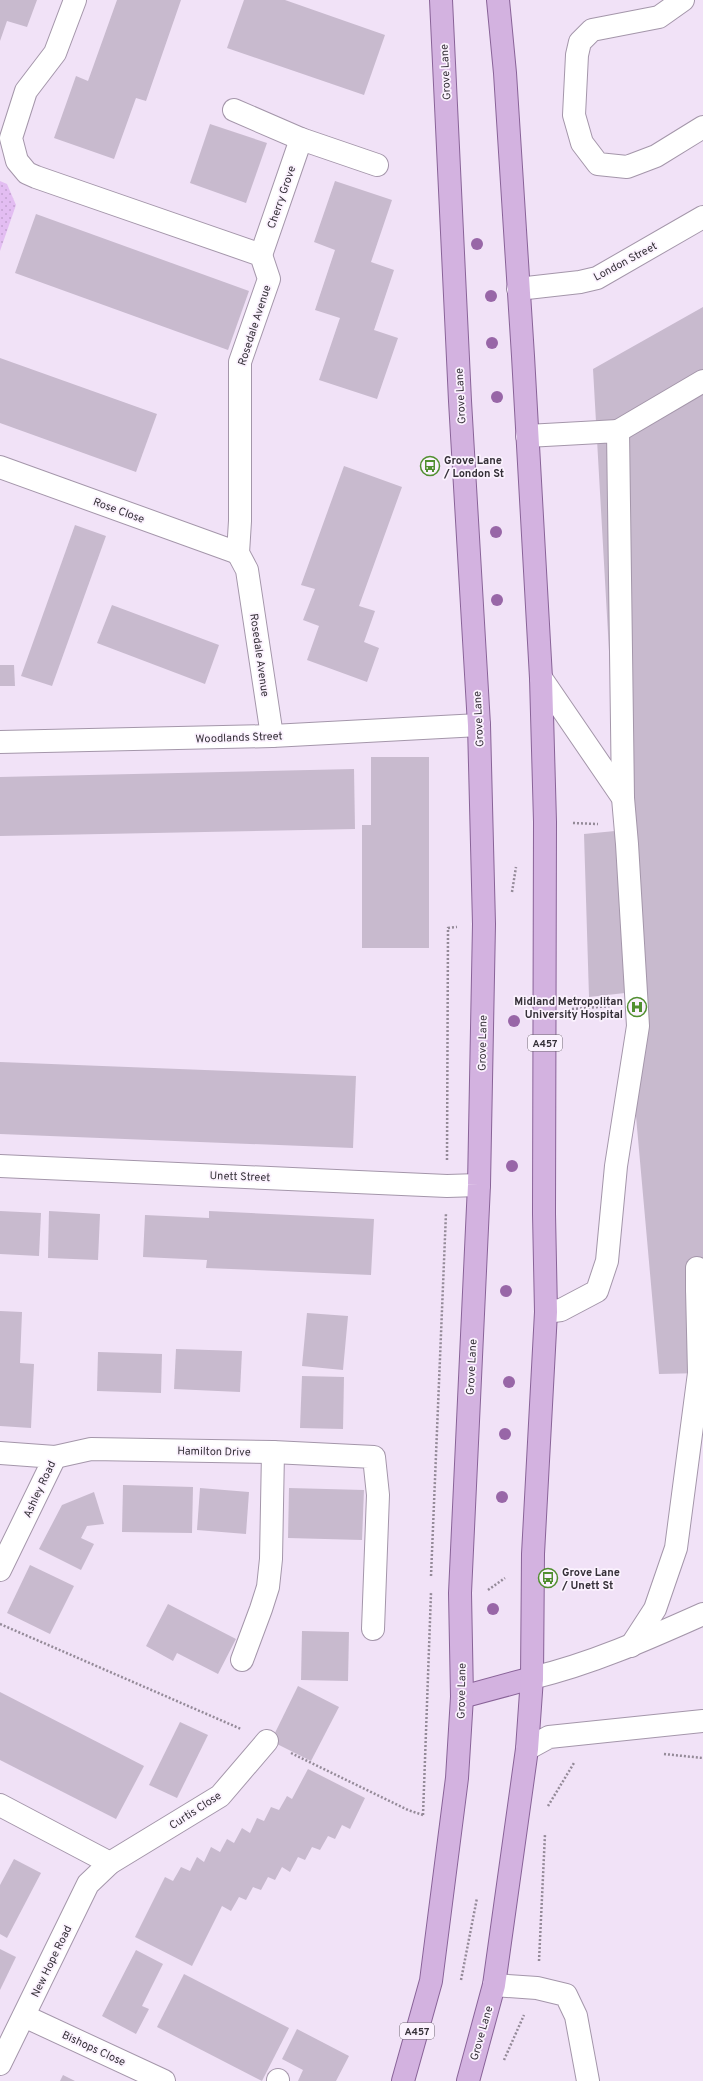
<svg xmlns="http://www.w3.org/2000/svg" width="703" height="2081" viewBox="0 0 703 2081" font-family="Overpass,sans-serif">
	<defs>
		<pattern id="park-dots" width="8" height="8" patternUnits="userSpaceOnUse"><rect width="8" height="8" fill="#e3bdf2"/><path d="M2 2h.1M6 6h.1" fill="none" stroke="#c3a3d0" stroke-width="1.8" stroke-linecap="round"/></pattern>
	</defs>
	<rect width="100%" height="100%" fill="#f1e2f7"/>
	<path fill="url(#park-dots)" d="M0 181 7 184 16 205 0 251Z"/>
	<g fill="#c8bace">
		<path d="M0 0H37L27 27 7 21 0 41Z"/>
		<path d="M117 0H181L146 101 136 98 114 159 54 138 76 76 88 81Z"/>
		<path d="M244 0H285L385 35 364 95 227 48Z"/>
		<path d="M210 124 267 143 246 203 190 183Z"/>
		<path d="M335 181 392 200 371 262 394 270 374 330 398 338 377 399 319 380 340 318 315 310 335 250 314 242Z"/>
		<path d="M36 214 249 291 228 350 15 273Z"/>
		<path d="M703 307V1373L659 1374 625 993 589 997 584 834 615 831V757L593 369Z"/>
		<path d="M0 358 157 414 136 472 0 423Z"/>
		<path d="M344 466 402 487 359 606 375 611 364 642 379 648 367 682 307 660 319 626 303 620 315 589 301 585Z"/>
		<path d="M75 525 106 536 52 686 21 676Z"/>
		<path d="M112 605 219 645 205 684 97 643Z"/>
		<path d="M0 665H14L15 686H0Z"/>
		<path d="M371 757H429V948H362V825H371Z"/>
		<path d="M354 769 355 829 0 836V777Z"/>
		<path d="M0 1062 356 1076 353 1148 0 1134Z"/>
		<path d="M0 1211 41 1213 39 1256 0 1254Z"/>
		<path d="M49 1211 100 1214 98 1260 48 1258Z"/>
		<path d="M209 1211 374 1219 371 1275 206 1268 207 1260 143 1257 145 1215 209 1218Z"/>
		<path d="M0 1311 22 1312 20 1363 34 1364 31 1428 0 1426Z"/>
		<path d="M307 1313 348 1316 343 1370 302 1366Z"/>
		<path d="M176 1349 242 1351 240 1392 174 1389Z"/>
		<path d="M98 1352 162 1354 161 1393 97 1391Z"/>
		<path d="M302 1376 344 1377 343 1429 300 1428Z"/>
		<path d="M123 1485 193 1487 192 1533 122 1532Z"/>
		<path d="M200 1488 249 1492 246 1534 197 1530Z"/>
		<path d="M289 1488 364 1490 362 1540 288 1538Z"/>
		<path d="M94 1492 104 1524 87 1526 81 1538 94 1544 81 1570 39 1549 62 1505Z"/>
		<path d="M30 1565 74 1586 50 1634 7 1613Z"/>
		<path d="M168 1604 236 1639 218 1674 177 1653 173 1661 146 1646Z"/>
		<path d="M302 1631 349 1632 348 1681 301 1680Z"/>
		<path d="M298 1686 339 1707 311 1761 271 1741Z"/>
		<path d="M0 1692 144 1766 116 1819 0 1760Z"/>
		<path d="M180 1722 208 1735 177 1798 149 1785Z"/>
		<path d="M308 1769 365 1798 350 1829 342 1825 335 1839 328 1836 320 1850 312 1847 305 1860 298 1857 290 1872 282 1867 275 1880 268 1877 261 1890 253 1887 246 1900 239 1897 231 1911 222 1906 192 1966 135 1937 165 1877 173 1881 181 1867 190 1871 197 1857 204 1862 211 1847 220 1852 227 1839 234 1843 242 1828 250 1833 257 1818 264 1821 271 1807 279 1810 287 1796 292 1799Z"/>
		<path d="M14 1859 41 1873 7 1938 0 1934V1885Z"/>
		<path d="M0 1949 16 1957 0 1990Z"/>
		<path d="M136 1950 163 1964 142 2006 149 2009 136 2034 102 2016Z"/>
		<path d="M184 1974 289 2028 262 2081 157 2027Z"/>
		<path d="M297 2029 349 2056 336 2081H298L303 2070 282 2059Z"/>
		<path d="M63 2075 75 2081H60Z"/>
	</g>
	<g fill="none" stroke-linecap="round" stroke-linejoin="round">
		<defs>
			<g id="minor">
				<path d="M75 0 55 53 26 91 11 138 17 161 27 173 36 177 261 255 269 279 240 362V521L238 553 247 570 272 736"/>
				<path d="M683 0 659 17 592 30 580 42 577 55 574 115 582 143 598 164 627 167 656 156 703 127"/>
				<path d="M234 110 301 139"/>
				<path d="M261 255 301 139 377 165"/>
				<path d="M518 289 580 282 597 278 703 217"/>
				<path d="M618 431 703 381"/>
				<path d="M527 436 618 431 623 798"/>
				<path d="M0 467 238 553"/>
				<path d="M541 678 623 798 627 844 638 1026 616 1166 607 1261 597 1291 561 1310 546 1312"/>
				<path d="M0 742 272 736 479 725"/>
				<path d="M0 1166 447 1186 479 1185"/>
				<path d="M697 1268V1289"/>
				<path d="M0 1453 55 1457 0 1570"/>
				<path d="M55 1457 91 1449 273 1452 374 1457 378 1495 373 1629"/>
				<path d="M631 1646 655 1609 676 1548 699 1373 697 1289 703 1290"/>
				<path d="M242 1660 261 1609 268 1587 271 1559 273 1452"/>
				<path d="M532 1678C591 1664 647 1639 703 1614"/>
				<path d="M527 1749 549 1737 703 1721"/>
				<path d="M0 1805 110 1863"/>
				<path d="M494 1985 537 1988 566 1995 576 2016 588 2081"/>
				<path d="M24 2016 164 2081"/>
				<path d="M0 2064 88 1884 110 1863 220 1796 267 1741"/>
				<path d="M278 2081V2080"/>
			</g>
			<g id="major">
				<path d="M462 1697 532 1678"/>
				<path d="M403 2081 431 1981 457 1778 462 1697 460 1593 479 1185 484 924 479 725 460 401 441 0"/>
				<path d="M468 2081 494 1985 527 1749 532 1678 533 1554 546 1312 544 1214 545 822 541 678 523 356 505 73 498 0"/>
			</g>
		</defs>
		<use href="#minor" stroke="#a496aa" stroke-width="24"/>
		<use href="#major" stroke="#896398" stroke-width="24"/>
		<g stroke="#948a98" stroke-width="2.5" stroke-dasharray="2 2" stroke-linecap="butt">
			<path d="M573 823 598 824"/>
			<path d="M512 892 516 867"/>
			<path d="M572 1009 611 1006"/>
			<path d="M447 1160 448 928 457 927"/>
			<path d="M431 1576 446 1213"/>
			<path d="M488 1590 505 1578"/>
			<path d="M0 1624 241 1729"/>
			<path d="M291 1753 408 1810 423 1815"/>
			<path d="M664 1754 703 1758"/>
			<path d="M548 1806 574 1763"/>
			<path d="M423 1815 431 1593"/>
			<path d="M539 1961 545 1834"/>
			<path d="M461 1980 477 1898"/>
			<path d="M504 2060 524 2015"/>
		</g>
		<use href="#minor" stroke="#fff" stroke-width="22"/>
		<use href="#major" stroke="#d3b2e0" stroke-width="22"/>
	</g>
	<g fill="#9866a7">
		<circle cx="477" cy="244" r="6"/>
		<circle cx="491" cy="296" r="6"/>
		<circle cx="492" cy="343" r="6"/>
		<circle cx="497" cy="397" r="6"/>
		<circle cx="496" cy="532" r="6"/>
		<circle cx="497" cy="600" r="6"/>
		<circle cx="514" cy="1021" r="6"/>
		<circle cx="512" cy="1166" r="6"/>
		<circle cx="506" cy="1291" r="6"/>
		<circle cx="509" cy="1382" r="6"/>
		<circle cx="505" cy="1434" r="6"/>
		<circle cx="502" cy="1497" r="6"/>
		<circle cx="493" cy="1609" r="6"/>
	</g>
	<defs>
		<symbol id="bus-ring" viewBox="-11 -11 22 22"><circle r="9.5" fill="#fbf2fe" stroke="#518f30" stroke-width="1.5"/><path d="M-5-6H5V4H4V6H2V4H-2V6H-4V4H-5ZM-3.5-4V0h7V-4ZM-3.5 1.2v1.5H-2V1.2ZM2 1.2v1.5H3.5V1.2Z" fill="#518f30"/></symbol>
		<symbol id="hospital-ring" viewBox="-11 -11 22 22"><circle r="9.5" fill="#fbf2fe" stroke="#518f30" stroke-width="1.5"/><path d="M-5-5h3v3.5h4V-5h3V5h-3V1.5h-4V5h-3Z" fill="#518f30"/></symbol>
	</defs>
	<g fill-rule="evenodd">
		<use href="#bus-ring" x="419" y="455" width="22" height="22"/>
		<use href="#hospital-ring" x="626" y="996" width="22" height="22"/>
		<use href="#bus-ring" x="537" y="1567" width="22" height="22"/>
	</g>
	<g text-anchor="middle" stroke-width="3.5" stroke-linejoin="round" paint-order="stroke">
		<g fill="#fbf2fe" stroke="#706a73" stroke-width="1">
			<rect x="528" y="1035" width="34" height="16" rx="3"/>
			<rect x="400" y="2023" width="34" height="16" rx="3"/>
		</g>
		<g font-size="10" font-weight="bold" fill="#353038">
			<text x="545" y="1047">A457</text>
			<text x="417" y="2035">A457</text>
		</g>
		<g font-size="11" fill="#353038" stroke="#fbf2fe">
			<text transform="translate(445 72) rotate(-93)" y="4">Grove Lane</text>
			<text transform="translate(281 197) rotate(-71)" y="4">Cherry Grove</text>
			<text transform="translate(625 261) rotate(-28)" y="4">London Street</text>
			<text transform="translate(254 325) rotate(-72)" y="4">Rosedale Avenue</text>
			<text transform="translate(460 396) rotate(-93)" y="4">Grove Lane</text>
			<text transform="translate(119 510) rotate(20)" y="4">Rose Close</text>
			<text transform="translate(260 655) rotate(82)" y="4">Rosedale Avenue</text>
			<text transform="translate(478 719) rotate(-93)" y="4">Grove Lane</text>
			<text transform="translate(239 737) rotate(-2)" y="4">Woodlands Street</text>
			<text transform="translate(482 1043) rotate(-89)" y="4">Grove Lane</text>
			<text transform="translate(240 1176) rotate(2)" y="4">Unett Street</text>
			<text transform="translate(471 1367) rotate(-87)" y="4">Grove Lane</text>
			<text transform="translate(214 1451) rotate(1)" y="4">Hamilton Drive</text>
			<text transform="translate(39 1489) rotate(-65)" y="4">Ashley Road</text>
			<text transform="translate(461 1691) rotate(-89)" y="4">Grove Lane</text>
			<text transform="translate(195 1810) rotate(-33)" y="4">Curtis Close</text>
			<text transform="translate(51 1961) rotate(-64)" y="4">New Hope Road</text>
			<text transform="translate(481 2033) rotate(-74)" y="4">Grove Lane</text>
			<text transform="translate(94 2048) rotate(25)" y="4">Bishops Close</text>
		</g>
		<g font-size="11" font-weight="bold" fill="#353038" stroke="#fbf2fe" text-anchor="start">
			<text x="444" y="464">Grove Lane<tspan x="444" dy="13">/ London St</tspan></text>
			<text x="623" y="1005" text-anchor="end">Midland Metropolitan<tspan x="623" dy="13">University Hospital</tspan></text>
			<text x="562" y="1576">Grove Lane<tspan x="562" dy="13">/ Unett St</tspan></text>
		</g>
	</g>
</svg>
